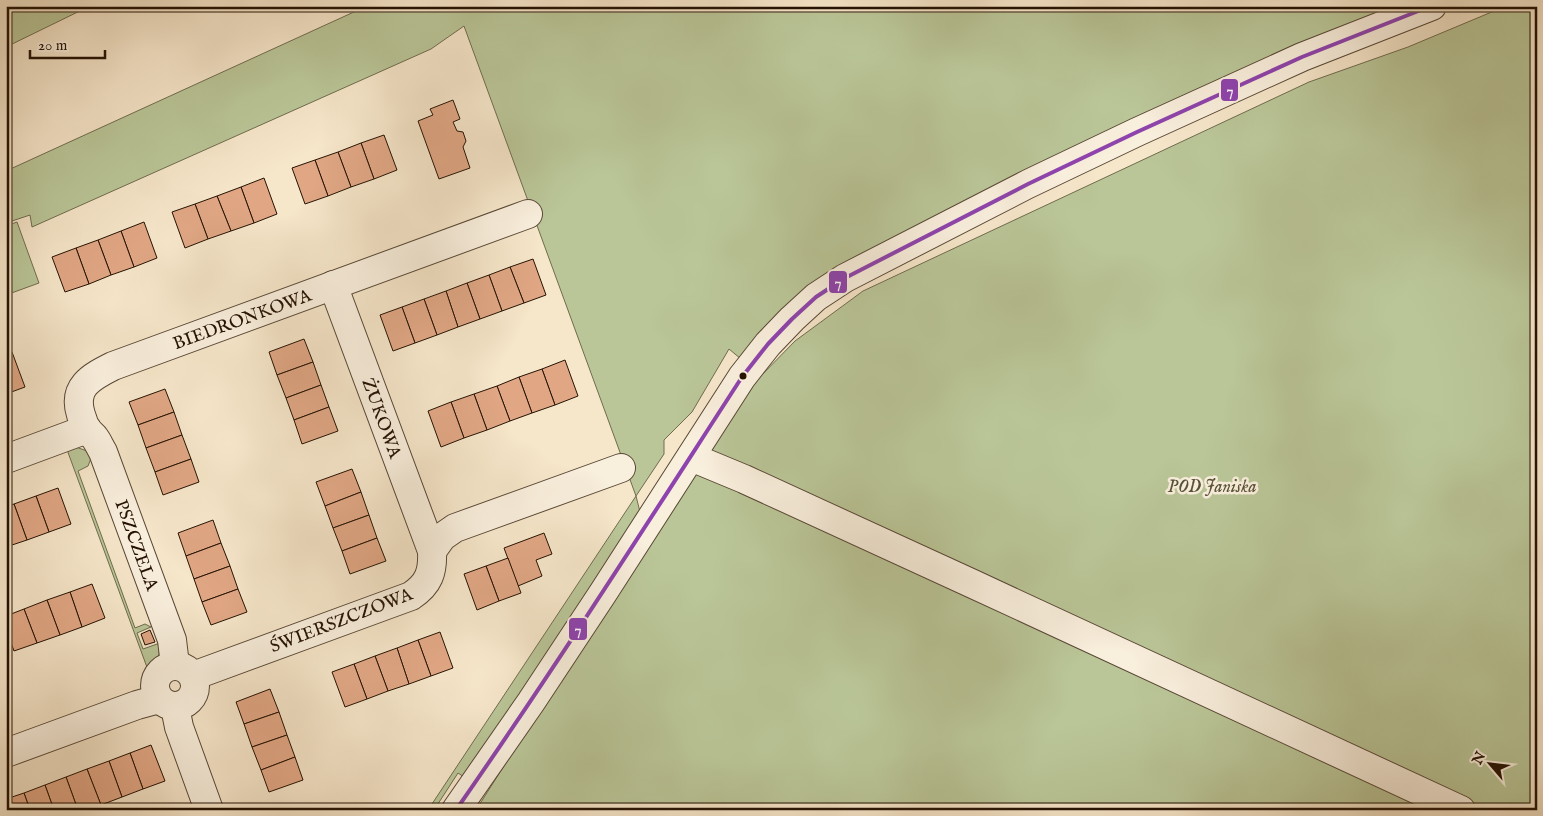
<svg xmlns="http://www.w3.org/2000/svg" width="1543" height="816" viewBox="0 0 1543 816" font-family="'IM FELL English',serif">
	<rect width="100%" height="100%" fill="#f6e6ca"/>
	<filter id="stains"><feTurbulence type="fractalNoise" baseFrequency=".004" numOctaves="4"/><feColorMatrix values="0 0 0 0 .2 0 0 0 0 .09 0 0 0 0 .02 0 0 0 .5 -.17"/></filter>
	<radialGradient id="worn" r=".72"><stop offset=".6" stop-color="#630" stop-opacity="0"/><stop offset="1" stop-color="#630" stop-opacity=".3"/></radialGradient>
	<g fill="#bac698" stroke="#6f6c4e">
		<path d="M6 6H90L6 47Z"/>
		<path d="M367 6H1405L1031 171 741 359 729 349 692 412 664 440V454L636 496 641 516 464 777 458 773 434 810H428L636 496 464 26 431 49 32 227 30 215 6 223V171Z"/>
		<path d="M1506 6H1537V810H476L611 597 754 383 795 341 863 291 1309 82 1408 47Z"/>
		<path d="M17 222 39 283 6 295V226Z"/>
		<path d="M73 446 87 451 92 456 88 466 78 471 135 628 145 624 151 627 137 633 143 649 160 643 159 655 148 670 66 447Z"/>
	</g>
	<g fill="#e1a785" stroke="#241203">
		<path d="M453 100 460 119 453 122 457 131 463 132 466 141 463 147 470 168 439 179 418 121 433 115 430 109Z"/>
		<path d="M384 135 397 170 374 179 361 143Z"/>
		<path d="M361 143 374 179 351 187 338 152Z"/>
		<path d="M338 152 351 187 328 196 315 160Z"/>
		<path d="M315 160 328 196 305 204 292 168Z"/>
		<path d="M264 178 277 214 254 223 241 187Z"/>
		<path d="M241 187 254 223 231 231 217 196Z"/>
		<path d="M217 196 231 231 208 239 195 204Z"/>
		<path d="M195 204 208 239 185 248 172 212Z"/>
		<path d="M144 222 157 258 134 267 121 231Z"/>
		<path d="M121 231 134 267 111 275 98 240Z"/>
		<path d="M98 240 111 275 89 284 76 248Z"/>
		<path d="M76 248 89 284 65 292 52 257Z"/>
		<path d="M533 259 546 295 524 303 510 267Z"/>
		<path d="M510 267 524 303 502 311 489 275Z"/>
		<path d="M489 275 502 311 480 319 467 283Z"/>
		<path d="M467 283 480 319 458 327 446 291Z"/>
		<path d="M446 291 458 327 437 335 424 299Z"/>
		<path d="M424 299 437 335 415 343 402 307Z"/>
		<path d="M402 307 415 343 393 351 380 315Z"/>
		<path d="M304 339 313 362 277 375 269 352Z"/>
		<path d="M12 352 25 387 6 394V354Z"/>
		<path d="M565 360 578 396 555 405 542 369Z"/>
		<path d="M313 362 321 385 286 398 277 375Z"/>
		<path d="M542 369 555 405 532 413 519 377Z"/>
		<path d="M519 377 532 413 510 421 497 386Z"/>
		<path d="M321 385 329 407 294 420 286 398Z"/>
		<path d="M497 386 510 421 487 430 474 394Z"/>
		<path d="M165 389 174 412 138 425 129 402Z"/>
		<path d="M474 394 487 430 464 438 451 402Z"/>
		<path d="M451 402 464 438 441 447 428 411Z"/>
		<path d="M329 407 338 431 302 444 294 420Z"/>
		<path d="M174 412 182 435 146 448 138 425Z"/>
		<path d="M182 435 191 459 155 472 146 448Z"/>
		<path d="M191 459 199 482 163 495 155 472Z"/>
		<path d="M352 469 361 492 325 506 316 482Z"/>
		<path d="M58 488 71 524 49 532 36 496Z"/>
		<path d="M361 492 369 515 333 528 325 506Z"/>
		<path d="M36 496 49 532 27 540 14 504Z"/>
		<path d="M14 504 27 540 6 547V507Z"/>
		<path d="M369 515 377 538 342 551 333 528Z"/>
		<path d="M213 520 221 543 186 556 178 533Z"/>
		<path d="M544 533 552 554 536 560 542 576 518 586 504 548Z"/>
		<path d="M377 538 386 561 350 574 342 551Z"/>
		<path d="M221 543 230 566 194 579 186 556Z"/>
		<path d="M508 558 521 593 499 601 486 566Z"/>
		<path d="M230 566 238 589 202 602 194 579Z"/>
		<path d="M486 566 499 601 477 610 464 574Z"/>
		<path d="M92 584 105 618 82 627 70 592Z"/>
		<path d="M238 589 247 612 211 625 202 602Z"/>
		<path d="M70 592 82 627 60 635 47 600Z"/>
		<path d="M47 600 60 635 37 643 24 609Z"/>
		<path d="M24 609 37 643 14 651 6 629V616Z"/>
		<path d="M150 630 155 642 145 645 141 634Z"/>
		<path d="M440 632 453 668 431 676 418 640Z"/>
		<path d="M418 640 431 676 409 684 397 648Z"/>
		<path d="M397 648 409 684 388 691 375 656Z"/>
		<path d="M375 656 388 691 367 699 354 664Z"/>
		<path d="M354 664 367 699 345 707 332 672Z"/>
		<path d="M270 689 279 712 244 724 236 702Z"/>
		<path d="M279 712 287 735 252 747 244 724Z"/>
		<path d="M287 735 295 757 261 770 252 747Z"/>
		<path d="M151 745 165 781 143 789 130 753Z"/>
		<path d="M130 753 143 789 122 797 109 761Z"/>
		<path d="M295 757 303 780 269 792 261 770Z"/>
		<path d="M109 761 122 797 101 805 87 769Z"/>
		<path d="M87 769 101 805 87 810H78L66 777Z"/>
		<path d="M66 777 78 810H54L45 785Z"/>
		<path d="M45 785 54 810H30L24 793Z"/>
		<path d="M24 793 30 810H6V799Z"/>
	</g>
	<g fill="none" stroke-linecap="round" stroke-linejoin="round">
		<defs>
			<g id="minor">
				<path d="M333 285 432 551"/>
				<path d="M691 457 744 479 973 584 1461 810"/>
				<path d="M6 459 87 429"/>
				<path d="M175 665 172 640 103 452C100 447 98 442 95 438 93 435 89 433 87 429 84 426 83 420 81 415 72 387 91 377 113 366L528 214"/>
				<circle cx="175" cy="686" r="20"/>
				<path d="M193 676 411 596C429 584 433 572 432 551L442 537 455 528 621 468"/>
				<path d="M175 707 179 727 209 810"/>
				<path d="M6 753 137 705 159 699"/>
				<path d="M456 810 531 702 603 593 742 377 768 344 792 319 816 297 845 278 1028 184 1137 132 1302 57 1432 6"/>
			</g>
		</defs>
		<use href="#minor" stroke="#584735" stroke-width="30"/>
		<use href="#minor" stroke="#f9efdd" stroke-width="28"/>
		<defs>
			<path id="bus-1" d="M456 810C555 668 648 522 742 377L768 344 792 319 816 297 845 278 1028 184 1137 132 1302 57 1431 6"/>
		</defs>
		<use href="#bus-1" stroke="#f9efdd" stroke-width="8"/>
		<use href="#bus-1" stroke="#8e44ad" stroke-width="4"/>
	</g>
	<circle fill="#241203" stroke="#f9efdd" stroke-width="2" cx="743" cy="376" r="4.5"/>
	<g text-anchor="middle" stroke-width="5" stroke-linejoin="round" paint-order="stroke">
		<g font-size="18" fill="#241203" stroke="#f9efdd">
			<text transform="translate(242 319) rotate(-20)" y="6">BIEDRONKOWA</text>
			<text transform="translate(382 418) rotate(70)" y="6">ŻUKOWA</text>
			<text transform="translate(137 545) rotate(70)" y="6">PSZCZELA</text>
			<text transform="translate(341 620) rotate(-21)" y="6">ŚWIERSZCZOWA</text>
		</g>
		<g font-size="18" font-style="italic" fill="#585137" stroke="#f9efdd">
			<text x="1212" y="492">POD Janiska</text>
		</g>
	</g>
	<g stroke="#f9efdd" stroke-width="2">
		<rect x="1220" y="78" width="19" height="24" rx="5" fill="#8e44ad"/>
		<rect x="828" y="270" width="20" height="24" rx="5" fill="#8e44ad"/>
		<rect x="568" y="617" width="20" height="24" rx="5" fill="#8e44ad"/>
	</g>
	<g font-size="14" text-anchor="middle" font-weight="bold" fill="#fff">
		<text x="1230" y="95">7</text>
		<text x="838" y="287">7</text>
		<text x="578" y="634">7</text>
	</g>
	<rect width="1543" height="816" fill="none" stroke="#f6e6ca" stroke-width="25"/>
	<rect x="8" y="8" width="1528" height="801" fill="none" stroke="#241203" stroke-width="2.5"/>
	<rect x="12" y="12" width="1518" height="791" fill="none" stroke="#241203"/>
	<g transform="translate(1490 764) rotate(298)" stroke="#f9efdd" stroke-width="4" paint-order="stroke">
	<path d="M0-4L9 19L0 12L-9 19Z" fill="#241203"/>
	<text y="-8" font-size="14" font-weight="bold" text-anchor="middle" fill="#241203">N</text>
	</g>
	<path d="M30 50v8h75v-8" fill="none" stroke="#241203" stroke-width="2.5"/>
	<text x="38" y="50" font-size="15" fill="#241203" stroke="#f9efdd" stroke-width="4" paint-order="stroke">20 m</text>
	<rect width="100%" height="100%" filter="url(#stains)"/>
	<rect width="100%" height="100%" fill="url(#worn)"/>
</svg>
